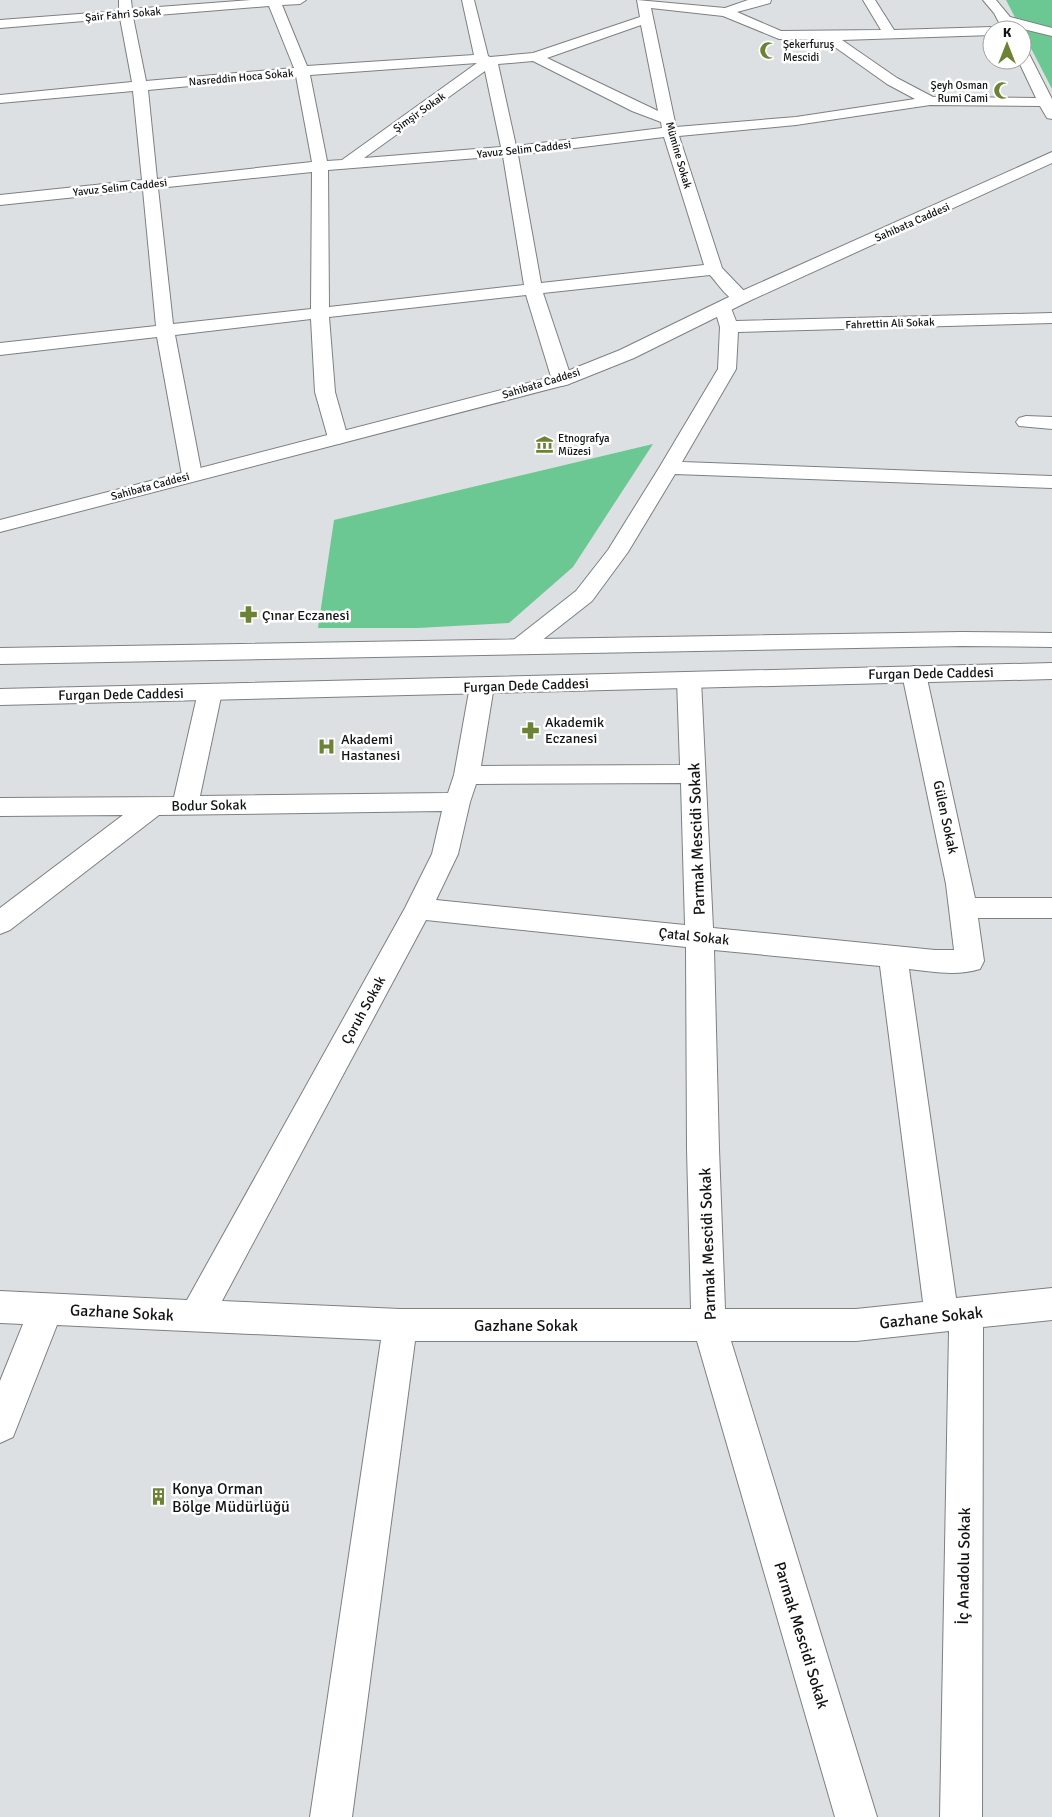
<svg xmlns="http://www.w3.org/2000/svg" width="1052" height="1817" viewBox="0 0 1052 1817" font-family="Signika,sans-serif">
	<rect width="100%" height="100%" fill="#dde0e2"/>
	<g fill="#6cc893">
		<path d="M1006 0H1052V89Z"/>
		<path d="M653 444 573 567 509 623 418 628H318L334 520Z"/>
	</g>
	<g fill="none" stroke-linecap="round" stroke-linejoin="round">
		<defs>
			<g id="minor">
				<path d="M119 0H131L132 9 251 0H306L300 4 282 5 307 66 474 55 462 0H474L488 56 490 57 533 53 640 17 637 0 725 8 748 0H771L770 3 737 12 781 31 881 30 863 0H875L894 30 992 27 998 30H992V35L842 40 897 78 933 97 1036 98 1018 60H1022V49L1027 50 1052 99V119L1047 118 1040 106 930 105 796 125 679 136 722 268 747 294 750 298 747 302C731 306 720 286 710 275L543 293 572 380 569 384 562 386 555 384 552 380 526 295 329 317 335 392 348 438 345 442 338 444 331 442 328 438 315 392 311 319 175 335 202 475 199 479 192 481 185 479 182 475 157 337 0 355V343L156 326 143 190 0 205V195L142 180 133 91 0 103V95L132 82 120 18 0 28V20L119 11ZM269 6 294 68 146 81 133 17ZM651 8 723 16 779 39 825 40 887 84 915 99 796 117 676 127ZM641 25 658 111 547 58ZM533 61 632 111 661 122 662 128 516 146 498 64ZM477 63 342 160 327 161 310 75ZM485 71 501 147 364 158ZM296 76 312 162 157 179 148 90ZM664 137 704 265 541 283 518 155ZM503 156 524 285 329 307 328 170ZM312 172 311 309 173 324 158 188Z"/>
				<path d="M983 0H996L1010 17 1052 28V36L1015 27 1017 30H1003L994 13Z"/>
				<path d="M723 302 729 303 736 321 1052 313V323L738 332 736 369 682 462 1052 476V488L675 474 628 552 592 601 527 652 519 654 511 652 507 647 511 642 576 591 608 550 659 468 718 369 720 327 714 307 717 303Z"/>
				<path d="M1026 416 1052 417V429L1019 426 1016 422 1019 418Z"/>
				<path d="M914 666 922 669 926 674 975 898H1052V918H978L984 961 980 969C958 976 932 972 909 969L956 1298 1052 1288V1320L983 1327 982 1817H940L949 1331 856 1341H731L877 1817H835L697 1341H415L352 1817H310L381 1340 57 1325 13 1437 0 1443V1381L23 1324 0 1323V1291L187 1300 405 908 432 854 442 811 159 815 10 930 0 934V908L123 815 0 816V798L174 797 198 692 202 686 210 684 218 686 222 692 200 796 448 793 454 775 470 686 474 680 482 678 490 680 494 686 481 766 680 765 677 680 681 674 689 672 697 674 701 680 713 928 935 950H954L946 884 902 674 906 669ZM681 783 685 925 436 900 458 854 470 802 476 784ZM426 920 686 947 687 1149 691 1309H400L222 1301ZM714 950 880 966 923 1302 856 1309H725L719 1149Z"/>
			</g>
			<path id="tertiary" d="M1052 152V163L747 302 634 358 569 384 0 532V520L555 376 620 350 735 294Z"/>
			<g id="secondary">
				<path d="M962 632 1052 633V647L962 646 0 664V648Z"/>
				<path d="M1052 663V679L0 705V689Z"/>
			</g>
		</defs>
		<use href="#minor" stroke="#7d8082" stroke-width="2"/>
		<use href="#tertiary" stroke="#7d8082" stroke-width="2"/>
		<use href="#secondary" stroke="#7d8082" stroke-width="2"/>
		<use href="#minor" fill="#fff" fill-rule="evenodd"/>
		<use href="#tertiary" fill="#fff" fill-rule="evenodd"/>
		<use href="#secondary" fill="#fff" fill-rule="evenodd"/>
	</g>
	<defs>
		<symbol id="mosque-bare" viewBox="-9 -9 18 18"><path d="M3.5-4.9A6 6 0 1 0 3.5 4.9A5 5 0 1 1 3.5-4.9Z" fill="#6c8234" stroke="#fff" stroke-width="2.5" paint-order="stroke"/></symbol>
		<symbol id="museum-bare" viewBox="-9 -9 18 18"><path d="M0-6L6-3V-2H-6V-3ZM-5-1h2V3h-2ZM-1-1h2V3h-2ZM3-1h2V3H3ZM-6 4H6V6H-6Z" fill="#6c8234" stroke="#fff" stroke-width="2.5" paint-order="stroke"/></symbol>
		<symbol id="pharmacy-bare" viewBox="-9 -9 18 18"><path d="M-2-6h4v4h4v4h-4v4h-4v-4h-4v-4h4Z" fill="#6c8234" stroke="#fff" stroke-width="2.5" paint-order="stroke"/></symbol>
		<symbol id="hospital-bare" viewBox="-9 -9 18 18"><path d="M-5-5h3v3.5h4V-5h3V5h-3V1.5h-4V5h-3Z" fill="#6c8234" stroke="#fff" stroke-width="2.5" paint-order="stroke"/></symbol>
		<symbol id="building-bare" viewBox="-9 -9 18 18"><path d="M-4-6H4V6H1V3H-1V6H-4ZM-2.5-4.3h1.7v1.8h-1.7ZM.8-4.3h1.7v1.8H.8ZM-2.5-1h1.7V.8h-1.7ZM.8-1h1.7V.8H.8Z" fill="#6c8234" stroke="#fff" stroke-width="2.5" paint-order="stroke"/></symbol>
	</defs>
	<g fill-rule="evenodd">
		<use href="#mosque-bare" x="756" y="38" width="25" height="25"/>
		<use href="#mosque-bare" x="990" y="78" width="25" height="25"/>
		<use href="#museum-bare" x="532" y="432" width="25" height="25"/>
		<use href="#pharmacy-bare" x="236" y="602" width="25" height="25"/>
		<use href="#pharmacy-bare" x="518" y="718" width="25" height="25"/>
		<use href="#hospital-bare" x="314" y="734" width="25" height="25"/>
		<use href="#building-bare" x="146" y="1484" width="25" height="25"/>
	</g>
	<g text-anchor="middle" stroke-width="5" stroke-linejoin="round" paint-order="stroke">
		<g font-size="11" fill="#121314" stroke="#fff">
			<text transform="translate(123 14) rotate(-5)" y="4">Şair Fahri Sokak</text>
			<text transform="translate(241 77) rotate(-5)" y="4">Nasreddin Hoca Sokak</text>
			<text transform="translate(419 112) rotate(-35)" y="4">Şimşir Sokak</text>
			<text transform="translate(524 149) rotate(-6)" y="4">Yavuz Selim Caddesi</text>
			<text transform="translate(679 155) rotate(74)" y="4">Mümine Sokak</text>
			<text transform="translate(120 187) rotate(-6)" y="4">Yavuz Selim Caddesi</text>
			<text transform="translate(912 222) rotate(-24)" y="4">Sahibata Caddesi</text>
			<text transform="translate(890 323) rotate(-2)" y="4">Fahrettin Ali Sokak</text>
			<text transform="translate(541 383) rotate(-17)" y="4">Sahibata Caddesi</text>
			<text transform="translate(150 486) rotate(-15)" y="4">Sahibata Caddesi</text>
		</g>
		<g font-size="11" fill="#121314" stroke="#fff" text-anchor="start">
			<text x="783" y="48">Şekerfuruş<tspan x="783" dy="13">Mescidi</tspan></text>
			<text x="988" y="89" text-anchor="end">Şeyh Osman<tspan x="988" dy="13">Rumi Cami</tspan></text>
			<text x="558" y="442">Etnografya<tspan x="558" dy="13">Müzesi</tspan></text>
		</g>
		<g font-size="14" fill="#121314" stroke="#fff" text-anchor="start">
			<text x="262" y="620">Çınar Eczanesi</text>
			<text x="545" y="727">Akademik<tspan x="545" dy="16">Eczanesi</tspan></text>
			<text x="341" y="744">Akademi<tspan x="341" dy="16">Hastanesi</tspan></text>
		</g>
		<g font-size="14" fill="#121314" stroke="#fff">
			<text transform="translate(931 673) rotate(-1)" y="5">Furgan Dede Caddesi</text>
			<text transform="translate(526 685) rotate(-2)" y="5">Furgan Dede Caddesi</text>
			<text transform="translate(121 694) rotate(-1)" y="5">Furgan Dede Caddesi</text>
			<text transform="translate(209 805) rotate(-1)" y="5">Bodur Sokak</text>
			<text transform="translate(946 817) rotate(78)" y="5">Gülen Sokak</text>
			<text transform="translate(694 936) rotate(6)" y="5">Çatal Sokak</text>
			<text transform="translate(363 1010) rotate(-61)" y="5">Çoruh Sokak</text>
		</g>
		<g font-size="16" fill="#121314" stroke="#fff">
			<text transform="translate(696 839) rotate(-92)" y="6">Parmak Mescidi Sokak</text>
			<text transform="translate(707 1244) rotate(-92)" y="6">Parmak Mescidi Sokak</text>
			<text transform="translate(122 1312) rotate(3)" y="6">Gazhane Sokak</text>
			<text transform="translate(931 1317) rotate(-6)" y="6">Gazhane Sokak</text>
			<text x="526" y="1331">Gazhane Sokak</text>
			<text transform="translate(963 1566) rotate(-89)" y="6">İç Anadolu Sokak</text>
			<text transform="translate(802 1635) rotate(73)" y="6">Parmak Mescidi Sokak</text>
		</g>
		<g font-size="16" fill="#121314" stroke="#fff" text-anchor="start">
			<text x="172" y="1494">Konya Orman<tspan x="172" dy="18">Bölge Müdürlüğü</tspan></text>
		</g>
	</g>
	<g transform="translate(1007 45)"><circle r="24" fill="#ffffff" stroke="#a0a1a1"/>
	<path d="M0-4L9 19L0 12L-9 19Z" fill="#6c8234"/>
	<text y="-8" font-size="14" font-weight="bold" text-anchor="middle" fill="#121314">K</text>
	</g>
</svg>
